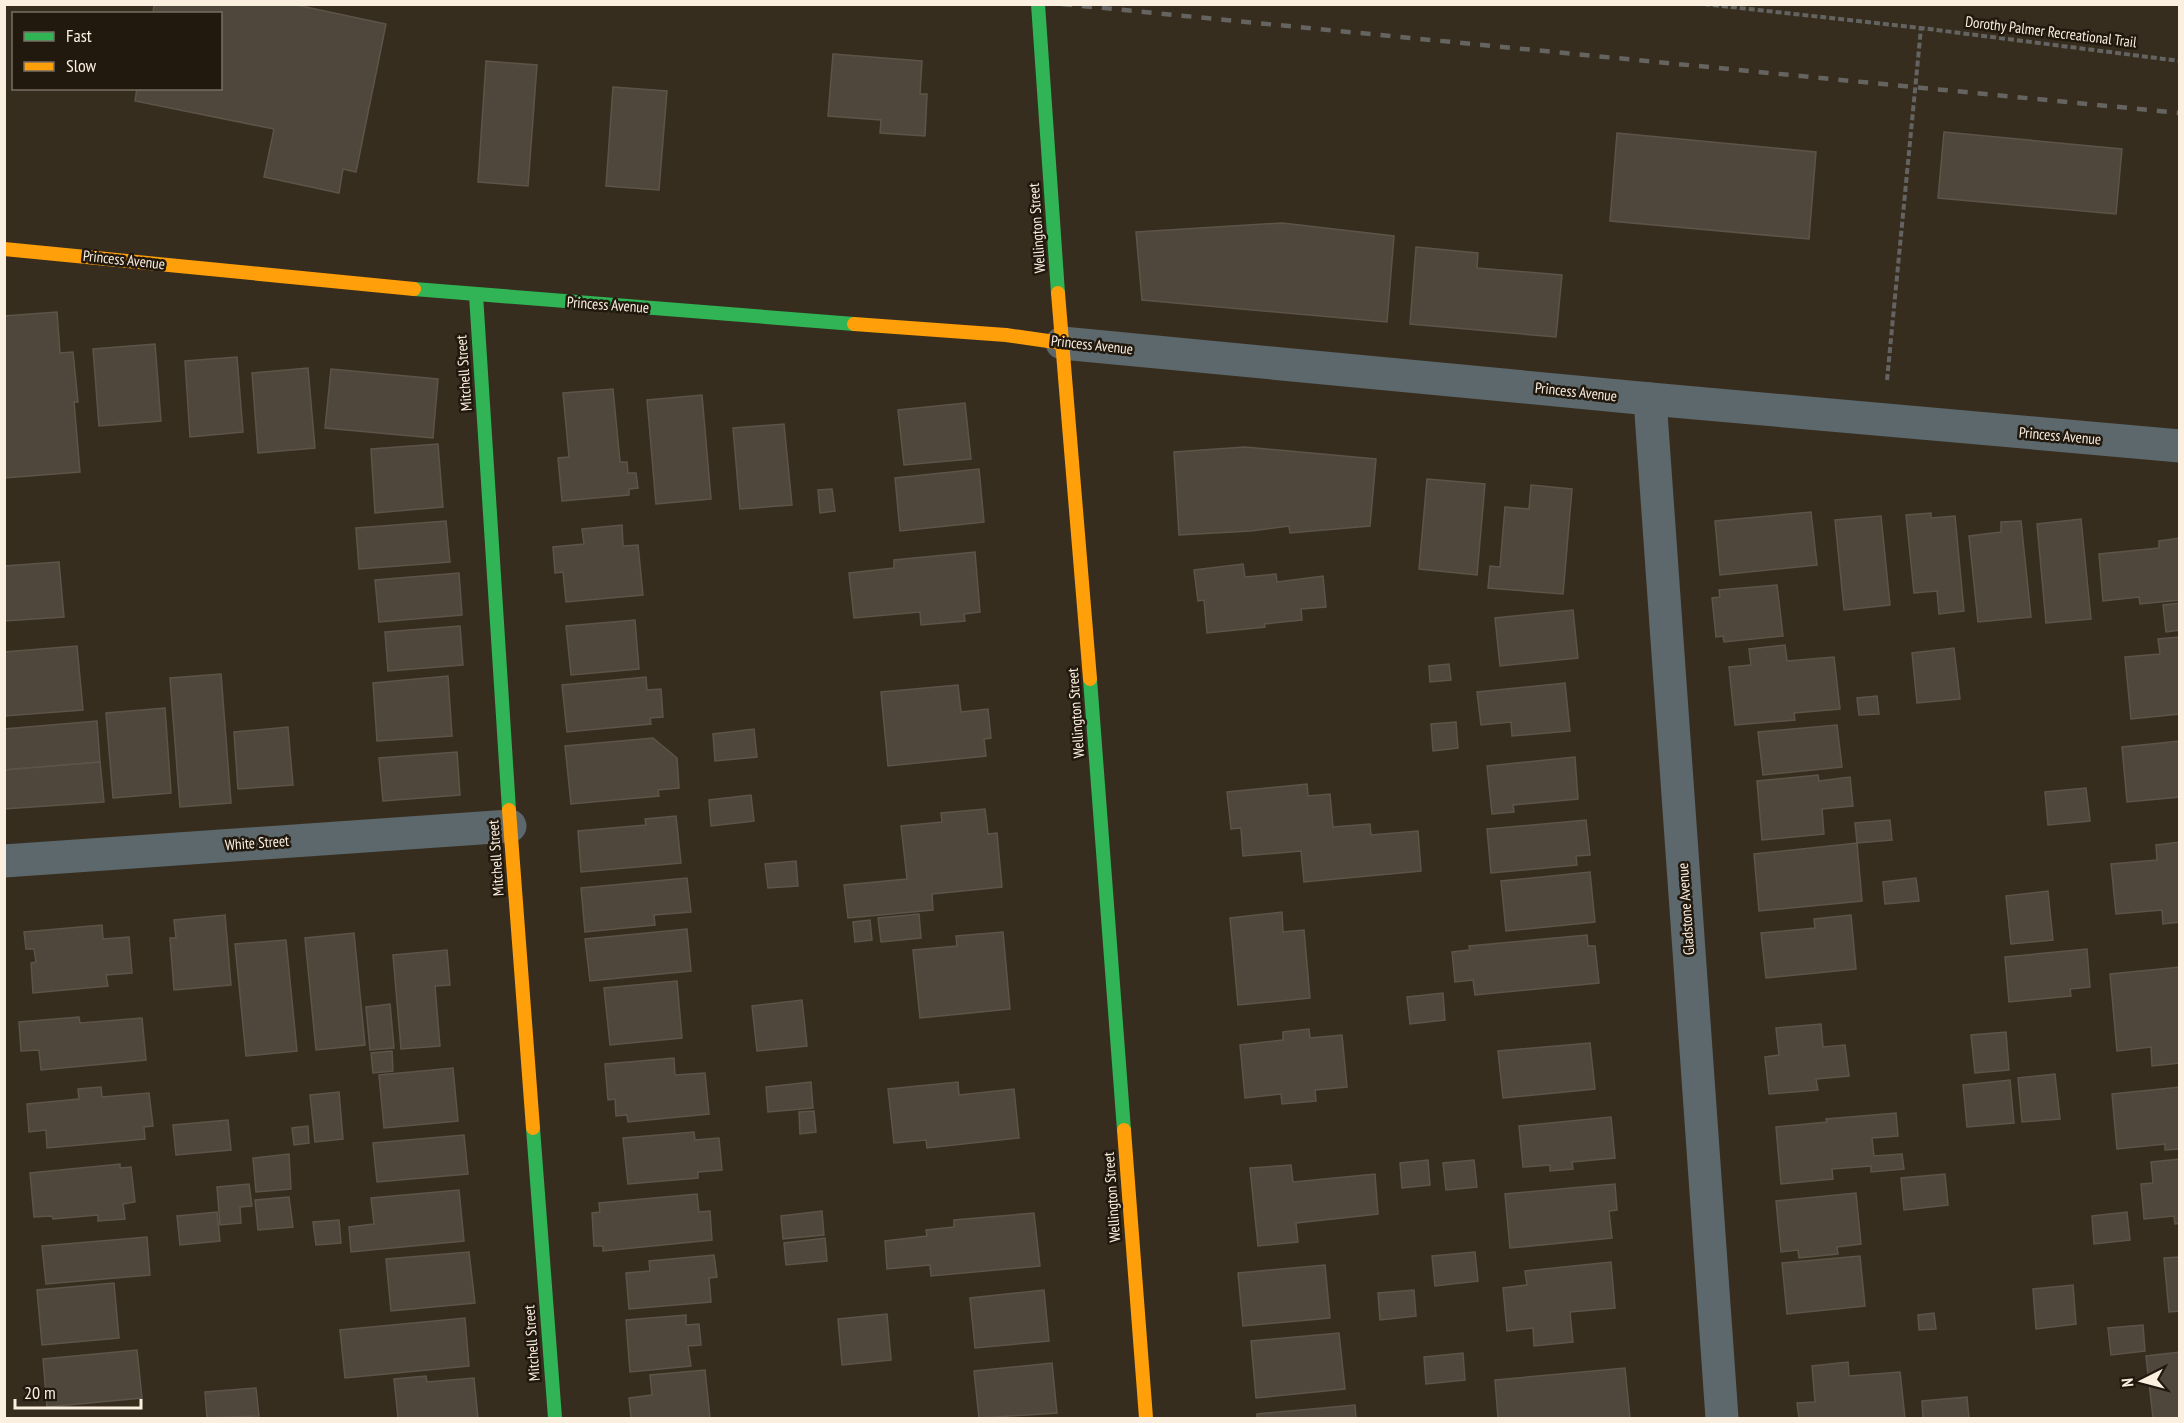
<svg xmlns="http://www.w3.org/2000/svg" width="2184" height="1423" viewBox="0 0 2184 1423" font-family="'PT Sans Narrow',sans-serif">
	<rect width="100%" height="100%" fill="#372d1f"/>
	<g fill="#50473c" stroke="#5d5449" stroke-width="1.5">
		<path d="M154 4H292L386 24 356 172 343 169 339 193 264 177 274 129 135 101 137 88H220V14H153Z"/>
		<path d="M833 54 922 61 920 94H927L925 136 880 133 881 120 828 116Z"/>
		<path d="M486 61 537 65 528 186 478 182Z"/>
		<path d="M613 87 667 91 659 190 606 186Z"/>
		<path d="M1944 132 2122 149 2116 214 1938 198Z"/>
		<path d="M1617 133 1816 152 1809 239 1610 221Z"/>
		<path d="M1282 223 1394 236 1387 322 1142 300 1136 232Z"/>
		<path d="M1416 247 1478 253 1477 268 1562 275 1556 337 1410 324Z"/>
		<path d="M57 312 60 353 73 352 78 402H74L80 472 4 478V316Z"/>
		<path d="M155 344 161 421 99 426 93 349Z"/>
		<path d="M237 357 243 432 190 437 185 361Z"/>
		<path d="M308 368 315 448 258 453 252 373Z"/>
		<path d="M331 369 438 379 433 438 325 428Z"/>
		<path d="M613 389 620 462H627L628 473H636L638 488 629 489V495L562 501 558 458 569 457 563 393Z"/>
		<path d="M702 395 711 499 656 504 647 400Z"/>
		<path d="M965 403 971 459 904 465 898 410Z"/>
		<path d="M784 424 792 505 740 509 733 428Z"/>
		<path d="M438 444 443 507 375 513 371 449Z"/>
		<path d="M1245 447 1376 459 1370 526 1290 533 1289 526 1251 531 1179 535 1174 452Z"/>
		<path d="M979 469 984 522 900 531 895 478Z"/>
		<path d="M1427 479 1485 484 1477 575 1419 569Z"/>
		<path d="M1531 485 1572 489 1563 594 1488 588 1490 566 1500 567 1505 507 1529 509Z"/>
		<path d="M832 489 835 511 820 513 818 490Z"/>
		<path d="M1811 512 1817 565 1720 575 1715 521Z"/>
		<path d="M1931 513V518L1955 516 1964 611 1939 614 1937 591 1914 593 1906 515Z"/>
		<path d="M1881 516 1890 605 1844 610 1835 520Z"/>
		<path d="M2081 519 2091 619 2046 623 2037 524Z"/>
		<path d="M446 521 450 562 359 569 356 528Z"/>
		<path d="M2021 521 2031 617 1978 622 1969 536 2001 532V522Z"/>
		<path d="M622 525 623 546 638 545 643 595 566 602 563 572 555 573 553 547 584 544 582 529Z"/>
		<path d="M2180 538V600L2140 604 2139 597 2103 601 2099 554 2159 548V541Z"/>
		<path d="M975 552 980 612 964 614 965 621 921 625 920 612 854 618 849 573 894 568V560Z"/>
		<path d="M59 562 64 617 4 621V566Z"/>
		<path d="M1243 564 1245 577 1276 574 1277 582 1323 576 1326 607 1301 609 1302 620 1264 624 1265 627 1207 633 1204 600 1198 601 1194 570Z"/>
		<path d="M459 573 462 615 379 622 375 580Z"/>
		<path d="M1777 585 1783 636 1724 642 1723 636 1716 637 1712 598 1720 597 1719 590Z"/>
		<path d="M2180 603V630L2166 632 2163 605Z"/>
		<path d="M1573 610 1578 658 1500 666 1495 618Z"/>
		<path d="M635 620 639 669 571 675 566 626Z"/>
		<path d="M460 626 463 665 388 671 385 632Z"/>
		<path d="M2180 637V714L2131 719 2125 657 2160 654 2158 639Z"/>
		<path d="M1785 645 1787 661 1834 657 1840 709 1794 713 1795 720 1735 725 1729 667 1751 665 1749 649Z"/>
		<path d="M77 646 83 710 4 716V652Z"/>
		<path d="M1954 648 1960 699 1917 703 1912 653Z"/>
		<path d="M1449 664 1451 680 1430 682 1429 666Z"/>
		<path d="M221 674 231 803 180 807 170 678Z"/>
		<path d="M448 676 452 736 377 741 373 683Z"/>
		<path d="M646 677 647 690 661 689 663 717 650 718 651 724 567 732 562 685Z"/>
		<path d="M1565 683 1570 731 1512 736 1511 722 1481 725 1477 692Z"/>
		<path d="M958 685 961 712 988 709 991 738 984 739 986 756 888 766 881 692Z"/>
		<path d="M1877 696 1879 714 1859 715 1857 698Z"/>
		<path d="M165 708 171 793 113 798 106 713Z"/>
		<path d="M97 721 100 762 4 770V729Z"/>
		<path d="M1456 722 1458 748 1433 751 1431 724Z"/>
		<path d="M1837 725 1842 767 1763 775 1758 732Z"/>
		<path d="M288 727 293 785 238 789 234 732Z"/>
		<path d="M754 729 757 757 715 761 713 734Z"/>
		<path d="M653 738 677 758 679 788 658 790 659 796 571 804 565 746Z"/>
		<path d="M2180 741V797L2127 802 2122 747Z"/>
		<path d="M457 752 460 795 383 801 379 758Z"/>
		<path d="M1575 757 1578 799 1513 805 1514 812 1492 814 1487 766Z"/>
		<path d="M100 762 104 802 4 809V770Z"/>
		<path d="M1818 775 1819 781 1850 777 1853 806 1822 809 1824 834 1762 840 1757 781Z"/>
		<path d="M1307 784 1308 796 1330 794 1333 827 1370 824 1371 835 1418 831 1421 871 1304 882 1301 851 1243 856 1241 828 1231 829 1227 792Z"/>
		<path d="M2086 788 2090 821 2048 825 2045 792Z"/>
		<path d="M751 795 754 821 711 826 709 800Z"/>
		<path d="M985 809 988 834 997 833 1002 887 932 894 933 910 848 918 844 885 907 879 901 826 942 822 941 813Z"/>
		<path d="M676 816 681 863 581 872 578 831 646 825 645 819Z"/>
		<path d="M1586 820 1590 855 1576 856 1577 865 1491 873 1487 829Z"/>
		<path d="M1890 820 1892 840 1857 843 1855 823Z"/>
		<path d="M2180 842V922L2163 924 2162 910 2116 914 2111 864 2157 860 2156 845Z"/>
		<path d="M1857 843 1862 901 1759 911 1754 854Z"/>
		<path d="M796 861 798 886 768 888 765 864Z"/>
		<path d="M1590 872 1595 922 1506 931 1501 881Z"/>
		<path d="M687 878 691 912 654 915 655 925 585 932 581 888Z"/>
		<path d="M1916 878 1919 901 1885 904 1883 882Z"/>
		<path d="M2048 891 2053 940 2011 944 2006 896Z"/>
		<path d="M1282 912 1283 932 1304 930 1310 998 1238 1005 1230 918Z"/>
		<path d="M919 914 921 938 881 942 878 918Z"/>
		<path d="M225 915 231 985 174 990 170 938H176L174 920Z"/>
		<path d="M1851 915 1856 969 1766 978 1761 933 1815 928 1814 919Z"/>
		<path d="M870 920 872 940 855 942 853 922Z"/>
		<path d="M102 925 103 939 129 937 132 973 106 975 108 986 33 993 31 963 36 962 34 949H26L24 932Z"/>
		<path d="M687 929 691 971 590 981 585 939Z"/>
		<path d="M1003 932 1010 1009 920 1018 913 950 957 946 956 936Z"/>
		<path d="M354 933 365 1045 316 1050 305 938Z"/>
		<path d="M1587 935 1588 946H1595L1599 983 1475 995 1473 980 1455 982 1452 952 1470 950 1469 946Z"/>
		<path d="M286 940 297 1051 246 1056 235 944Z"/>
		<path d="M2087 949 2090 987 2070 989 2071 996 2009 1002 2005 957Z"/>
		<path d="M447 950 450 985 435 986 440 1046 401 1049 393 955Z"/>
		<path d="M2180 967V1063L2152 1066 2151 1047 2117 1051 2110 974Z"/>
		<path d="M677 981 682 1038 610 1045 604 988Z"/>
		<path d="M1443 993 1445 1020 1410 1024 1407 997Z"/>
		<path d="M802 1000 807 1046 757 1051 752 1006Z"/>
		<path d="M390 1004 394 1048 370 1050 366 1007Z"/>
		<path d="M79 1017 80 1023 142 1018 146 1060 41 1070 39 1050 21 1051 19 1022Z"/>
		<path d="M1821 1024 1823 1047 1845 1045 1849 1076 1816 1079 1818 1090 1769 1094 1765 1057 1779 1055 1776 1028Z"/>
		<path d="M1309 1029 1310 1038 1342 1035 1347 1087 1315 1090 1316 1101 1282 1104 1281 1094 1245 1098 1240 1045 1283 1040V1032Z"/>
		<path d="M2006 1032 2009 1070 1975 1073 1971 1035Z"/>
		<path d="M1590 1043 1595 1089 1503 1098 1498 1051Z"/>
		<path d="M392 1051 393 1071 373 1073 371 1053Z"/>
		<path d="M674 1058 675 1075 705 1073 709 1114 628 1122 627 1115 616 1116 615 1099 608 1100 605 1064Z"/>
		<path d="M453 1068 458 1121 384 1128 379 1075Z"/>
		<path d="M2055 1074 2060 1119 2022 1122 2018 1078Z"/>
		<path d="M2010 1080 2014 1123 1967 1127 1963 1085Z"/>
		<path d="M811 1082 813 1108 768 1112 766 1087Z"/>
		<path d="M958 1082 959 1095 1014 1089 1019 1138 927 1148 926 1140 894 1143 888 1089Z"/>
		<path d="M101 1087 102 1097 149 1093 153 1126 144 1127 145 1139 47 1148 46 1130 29 1132 27 1104 79 1099 78 1089Z"/>
		<path d="M2180 1087V1149L2165 1150V1144L2117 1149 2112 1094Z"/>
		<path d="M339 1092 343 1139 315 1142 310 1095Z"/>
		<path d="M814 1111 816 1132 800 1134 799 1112Z"/>
		<path d="M1896 1113 1898 1136 1872 1138 1874 1156 1902 1154 1904 1169 1871 1172V1166L1832 1169 1833 1179 1781 1184 1776 1127 1827 1122 1826 1119Z"/>
		<path d="M1611 1117 1615 1158 1572 1162 1573 1169 1550 1171V1165L1523 1167 1519 1126Z"/>
		<path d="M228 1120 231 1150 176 1155 173 1125Z"/>
		<path d="M308 1126 309 1143 294 1145 292 1128Z"/>
		<path d="M694 1132 695 1140 719 1138 722 1170 698 1172V1178L628 1184 623 1138Z"/>
		<path d="M464 1135 468 1174 377 1182 373 1143Z"/>
		<path d="M289 1154 291 1189 256 1192 253 1158Z"/>
		<path d="M2180 1159V1223L2175 1224 2174 1216 2144 1219 2141 1184 2153 1183 2151 1162Z"/>
		<path d="M1428 1160 1430 1185 1402 1188 1400 1163Z"/>
		<path d="M1474 1160 1477 1187 1446 1190 1443 1163Z"/>
		<path d="M120 1164V1168L131 1167 135 1202 123 1204 125 1219 98 1221V1215L53 1219 52 1216 34 1217 30 1173Z"/>
		<path d="M1291 1165 1293 1182 1375 1174 1378 1214 1296 1223 1298 1242 1258 1246 1250 1168Z"/>
		<path d="M1945 1174 1948 1205 1904 1210 1901 1178Z"/>
		<path d="M249 1184 252 1206 240 1207 241 1223 220 1225 217 1187Z"/>
		<path d="M1615 1184 1617 1210 1609 1211 1612 1238 1510 1248 1505 1194Z"/>
		<path d="M459 1190 464 1241 351 1252 349 1227 374 1224 371 1198Z"/>
		<path d="M1856 1193 1861 1244 1837 1247 1838 1254 1799 1258 1798 1250 1781 1252 1776 1201Z"/>
		<path d="M697 1194 699 1212 710 1211 712 1240 603 1251V1246H594L592 1213 600 1212 599 1203Z"/>
		<path d="M289 1197 293 1227 258 1230 255 1200Z"/>
		<path d="M822 1211 824 1235 783 1239 781 1216Z"/>
		<path d="M217 1212 220 1241 180 1245 177 1216Z"/>
		<path d="M2127 1212 2130 1240 2094 1244 2092 1216Z"/>
		<path d="M1034 1213 1040 1266 931 1276 930 1265 887 1269 885 1241 927 1236 926 1230 954 1227V1220Z"/>
		<path d="M339 1220 341 1243 316 1245 313 1222Z"/>
		<path d="M147 1237 150 1275 46 1284 42 1246Z"/>
		<path d="M825 1238 827 1261 786 1265 784 1243Z"/>
		<path d="M469 1252 475 1303 391 1311 386 1259Z"/>
		<path d="M1475 1252 1478 1281 1435 1286 1432 1256Z"/>
		<path d="M714 1255 717 1277 709 1278 711 1302 629 1309 626 1273 650 1271 649 1261Z"/>
		<path d="M1860 1256 1865 1306 1787 1314 1782 1263Z"/>
		<path d="M2180 1257V1311L2169 1312 2164 1258Z"/>
		<path d="M1611 1262 1615 1308 1570 1312 1573 1342 1534 1346 1533 1328 1507 1331 1503 1288 1527 1285 1525 1271Z"/>
		<path d="M1325 1265 1330 1318 1243 1326 1238 1273Z"/>
		<path d="M114 1283 119 1338 42 1345 37 1290Z"/>
		<path d="M2073 1285 2076 1324 2036 1329 2033 1289Z"/>
		<path d="M1044 1290 1049 1341 975 1348 970 1298Z"/>
		<path d="M1414 1290 1416 1316 1380 1320 1378 1293Z"/>
		<path d="M1934 1313 1936 1329 1919 1330 1918 1315Z"/>
		<path d="M887 1314 891 1360 842 1365 838 1319Z"/>
		<path d="M686 1315V1325L699 1324 701 1345 688 1346 691 1366 630 1372 626 1320Z"/>
		<path d="M465 1318 469 1366 345 1378 340 1330Z"/>
		<path d="M2143 1325 2145 1351 2111 1355 2108 1328Z"/>
		<path d="M1339 1333 1345 1389 1256 1398 1251 1341Z"/>
		<path d="M137 1350 142 1398 47 1407 43 1359Z"/>
		<path d="M2180 1352V1418H2153L2146 1356Z"/>
		<path d="M1463 1353 1465 1380 1426 1384 1424 1357Z"/>
		<path d="M1848 1362 1849 1376 1900 1372 1905 1418H1799L1797 1403 1815 1402 1812 1366Z"/>
		<path d="M1052 1363 1057 1413 979 1418 974 1371Z"/>
		<path d="M1625 1368 1630 1418H1498L1495 1380Z"/>
		<path d="M705 1370 710 1418H631L629 1398 652 1395 650 1375Z"/>
		<path d="M426 1376 427 1382 474 1378 478 1418H398L394 1379Z"/>
		<path d="M256 1388 259 1416 207 1418 205 1392Z"/>
		<path d="M1967 1397 1969 1418H1923L1922 1401Z"/>
		<path d="M1355 1405 1356 1418H1257V1414Z"/>
	</g>
	<g fill="none" stroke-linecap="round" stroke-linejoin="round">
		<g stroke="#636462" stroke-width="4" stroke-dasharray="6 3" stroke-linecap="butt">
			<path d="M1704 4 1921 28 2180 61"/>
			<path d="M1887 380 1921 28"/>
		</g>
		<g stroke="#5c686c" stroke-width="33">
			<path d="M1062 343 1650 399 2180 446"/>
			<path d="M1650 399 1722 1418"/>
			<path d="M4 861 510 826"/>
		</g>
		<g stroke="#30b455" stroke-width="14">
			<path d="M1038 4 1058 293"/>
			<path d="M414 289 854 324"/>
			<path d="M476 295 509 810"/>
			<path d="M1090 679 1124 1130"/>
			<path d="M533 1128 555 1418"/>
		</g>
		<g stroke="#ff9f0a" stroke-width="14">
			<path d="M4 249 414 289"/>
			<path d="M1058 293 1090 679"/>
			<path d="M854 324 1006 335 1062 343"/>
			<path d="M509 810 533 1128"/>
			<path d="M1124 1130 1146 1418"/>
		</g>
		<path stroke="#666460" stroke-width="4.5" stroke-dasharray="10 10" stroke-linecap="butt" d="M1062 4 2180 113"/>
	</g>
	<g text-anchor="middle" stroke-width="5" stroke-linejoin="round" paint-order="stroke">
		<g font-size="15" fill="#fbefe0" stroke="#21180e">
			<text transform="translate(2051 32) rotate(7)" y="5">Dorothy Palmer Recreational Trail</text>
			<text transform="translate(1037 228) rotate(-94)" y="5">Wellington Street</text>
			<text transform="translate(124 260) rotate(6)" y="5">Princess Avenue</text>
			<text transform="translate(608 305) rotate(4)" y="5">Princess Avenue</text>
			<text transform="translate(1092 345) rotate(6)" y="5">Princess Avenue</text>
			<text transform="translate(464 373) rotate(-94)" y="5">Mitchell Street</text>
			<text transform="translate(1576 392) rotate(6)" y="5">Princess Avenue</text>
			<text transform="translate(2060 436) rotate(5)" y="5">Princess Avenue</text>
			<text transform="translate(1076 713) rotate(-94)" y="5">Wellington Street</text>
			<text transform="translate(257 843) rotate(-4)" y="5">White Street</text>
			<text transform="translate(496 858) rotate(-94)" y="5">Mitchell Street</text>
			<text transform="translate(1686 909) rotate(-94)" y="5">Gladstone Avenue</text>
			<text transform="translate(1112 1197) rotate(-94)" y="5">Wellington Street</text>
			<text transform="translate(532 1343) rotate(-94)" y="5">Mitchell Street</text>
		</g>
	</g>
	<rect width="2184" height="1423" fill="none" stroke="#fbefe0" stroke-width="12"/>
	<rect x="12" y="12" width="210" height="78" fill="#21180e" stroke="#786e62" stroke-width="1.5"/>
	<rect x="24" y="32" width="30" height="9" fill="#30b455" stroke="#786e62" stroke-width="1.5"/>
	<text x="66" y="42" font-size="18" fill="#fbefe0">Fast</text>
	<rect x="24" y="62" width="30" height="9" fill="#ff9f0a" stroke="#786e62" stroke-width="1.5"/>
	<text x="66" y="72" font-size="18" fill="#fbefe0">Slow</text>
	<g transform="translate(2142 1381) rotate(264)" stroke="#21180e" stroke-width="4.5" paint-order="stroke">
	<path d="M0-4.5L10 22L0 15L-10 22Z" fill="#fbefe0"/>
	<text y="-9" font-size="16" font-weight="bold" text-anchor="middle" fill="#fbefe0">N</text>
	</g>
	<path d="M15 1399v9h126v-9" fill="none" stroke="#fbefe0" stroke-width="3"/>
	<text x="24" y="1399" font-size="18" fill="#fbefe0" stroke="#21180e" stroke-width="4.5" paint-order="stroke">20 m</text>
</svg>
